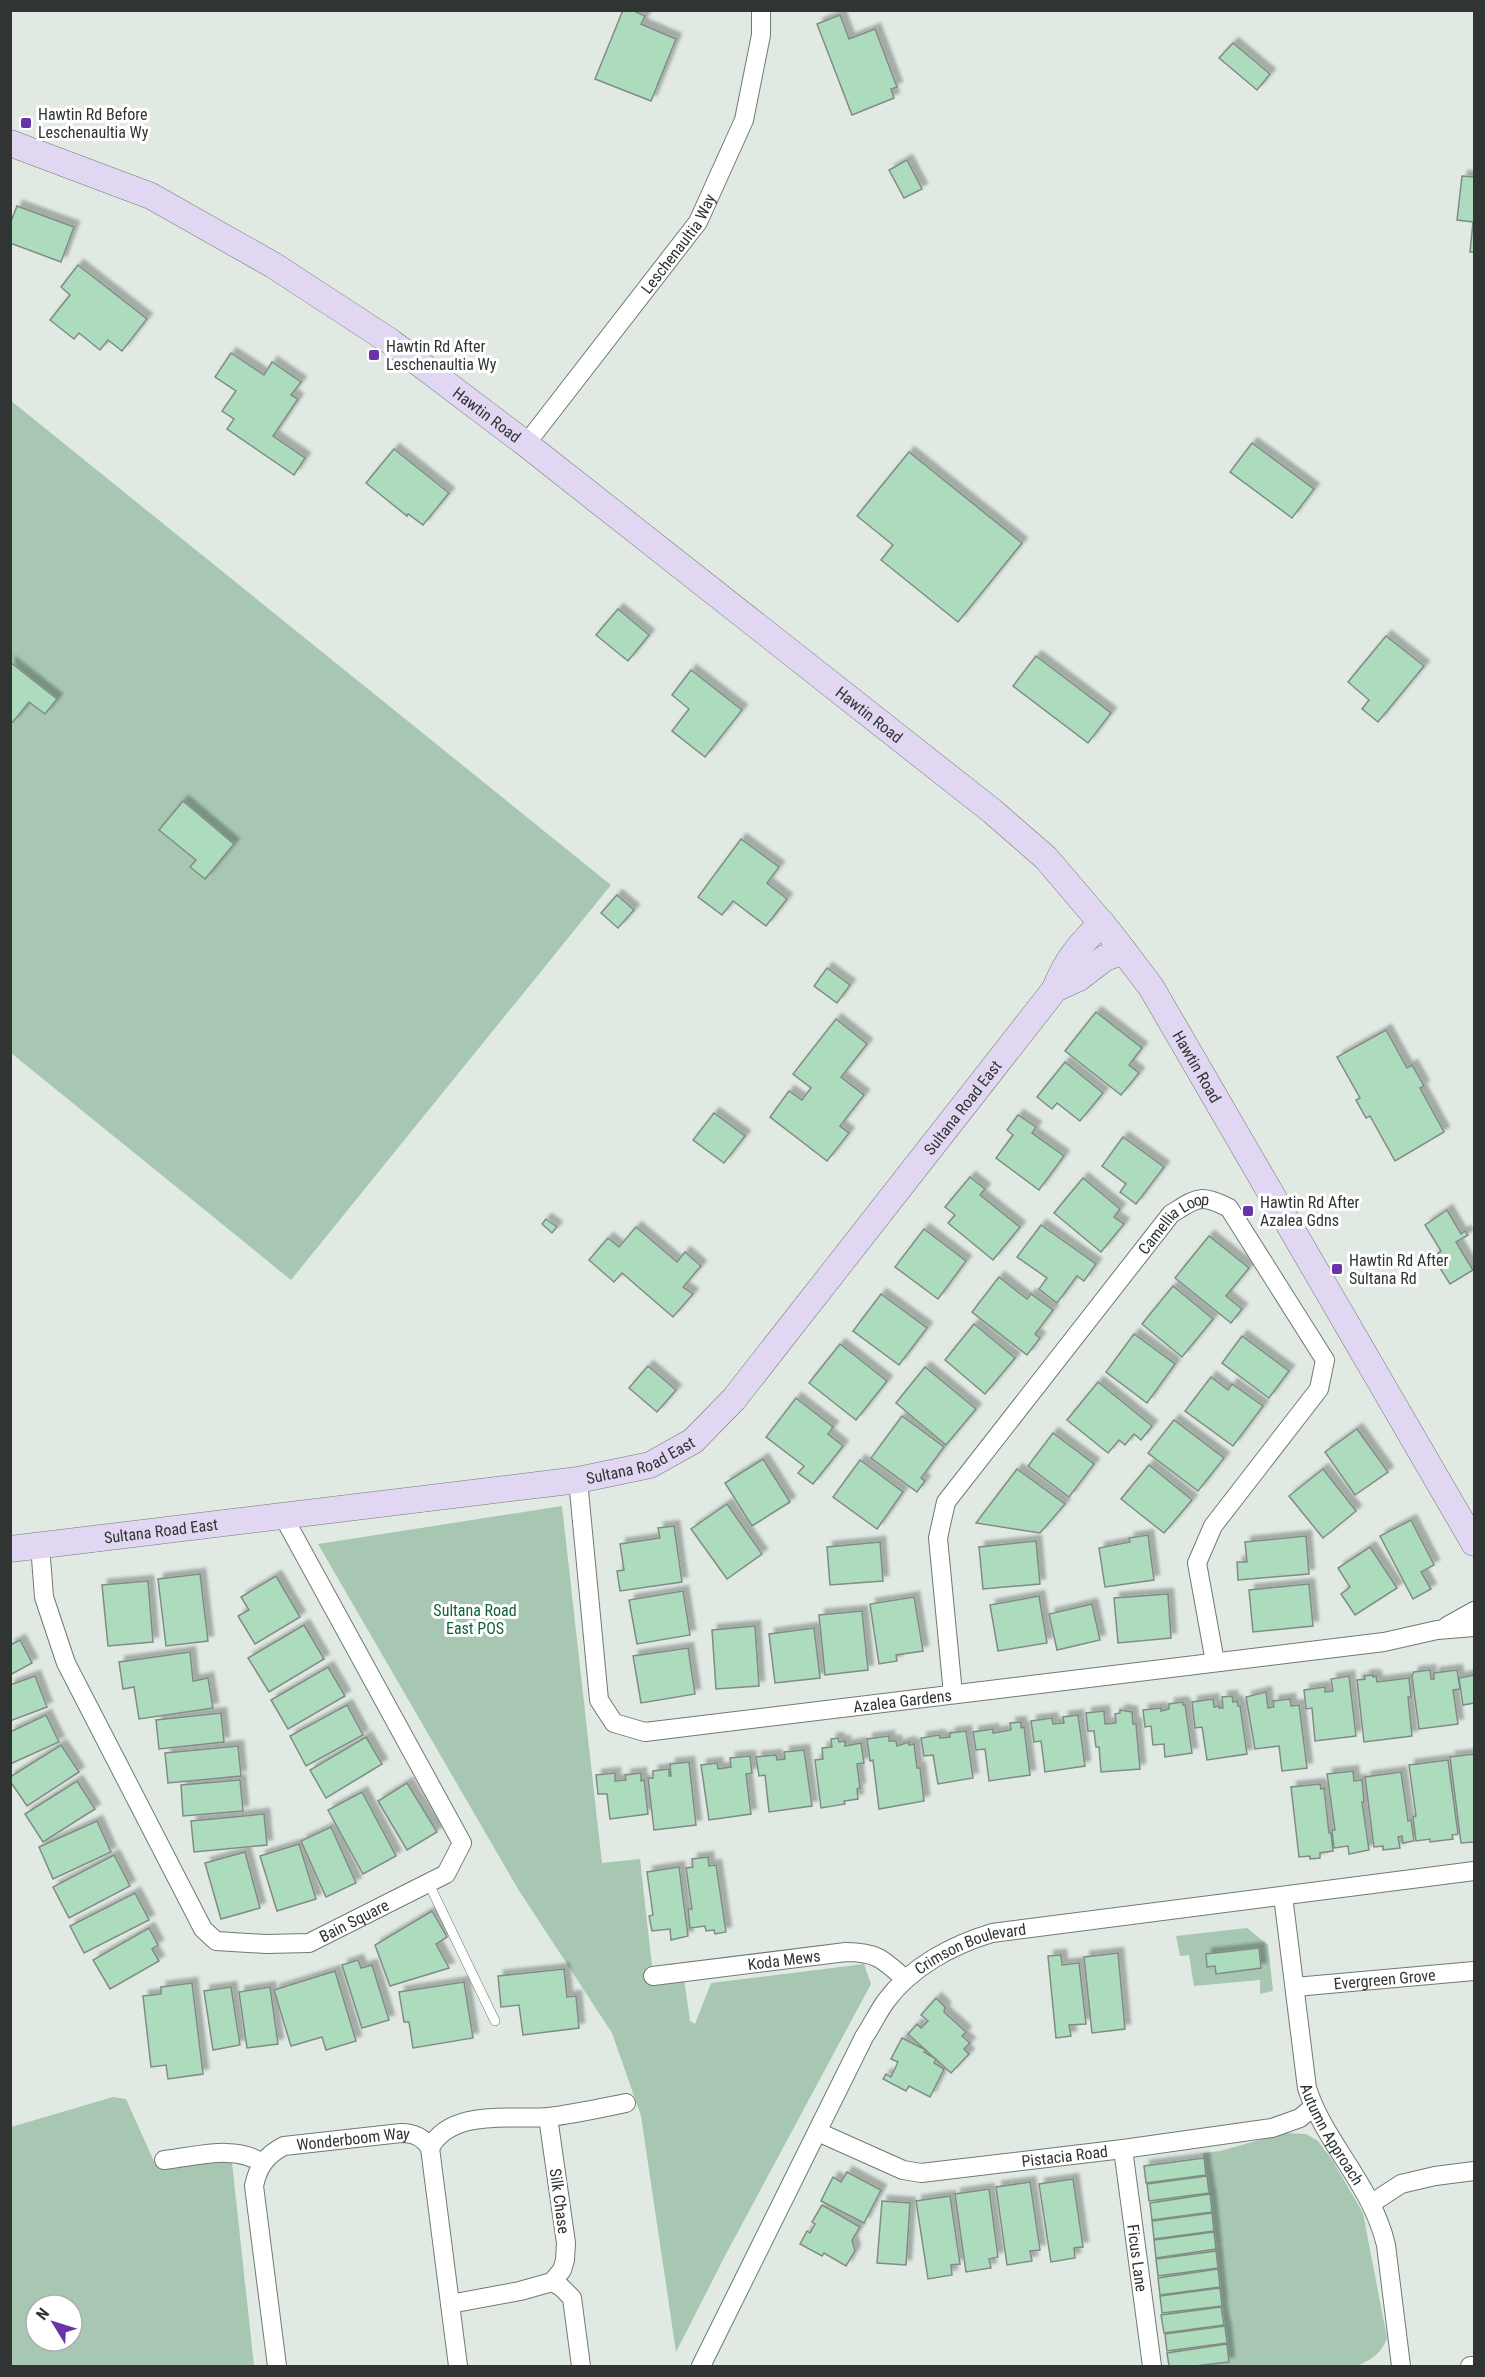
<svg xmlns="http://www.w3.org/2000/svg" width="1485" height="2377" viewBox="0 0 1485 2377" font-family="'Roboto Condensed',sans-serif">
	<defs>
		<filter id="shadow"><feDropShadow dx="5.5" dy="-5.5" stdDeviation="1.5" flood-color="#0004"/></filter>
	</defs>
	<rect width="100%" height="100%" fill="#e0eae3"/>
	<g fill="#a7c7b3" fill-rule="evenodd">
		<path d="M10 400 611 885 291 1280 11 1053Z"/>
		<path d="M562 1506 602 1863 640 1859 653 1975 683 1972 690 2021 695 2024 711 1983 864 1964 871 1984 726 2254 676 2352 641 2116 612 2033 518 1889 318 1544Z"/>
		<path d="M1247 1928 1268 1945 1273 1991 1260 1994V1980L1194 1986 1189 1955 1180 1956 1176 1936Z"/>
		<path d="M113 2097 126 2099 156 2166 164 2160 231 2153 254 2366H11L10 2313 12 2315 10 2311 11 2127ZM36 2305H72V2341H36Z"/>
		<path d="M1285 2133 1306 2134 1318 2141 1333 2161 1363 2213 1387 2338C1381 2354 1372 2359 1357 2366H1195L1229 2361 1203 2153 1220 2151Z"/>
	</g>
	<g fill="#acdbbe" stroke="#828c86" stroke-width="1.5" filter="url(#shadow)">
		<path d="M623 10H632L645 16 641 24 676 39 651 101 595 79Z"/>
		<path d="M840 15 849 39 875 29 897 87 891 89 894 98 852 115 817 24Z"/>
		<path d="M1233 43 1270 74 1257 90 1219 58Z"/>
		<path d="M907 160 922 189 904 198 889 170Z"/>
		<path d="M1462 176 1474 177V252H1470L1473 222 1457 220Z"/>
		<path d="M17 206 74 227 61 262 10 243V224Z"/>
		<path d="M78 265 147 319 122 351 108 340 100 350 79 333 74 339 50 320 70 295 61 287Z"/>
		<path d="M231 353 264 375 272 362 301 382 291 395 298 399 273 436 305 458 294 475 227 429 234 419 222 411 236 391 215 377Z"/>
		<path d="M1252 443 1314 489 1292 518 1230 472Z"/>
		<path d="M394 449 449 493 423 525 408 514 407 516 366 483Z"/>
		<path d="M909 452 1022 543 958 622 881 560 893 545 857 516Z"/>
		<path d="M618 609 649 635 628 661 596 635Z"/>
		<path d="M1386 636 1424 666 1378 722 1362 709 1369 700 1348 682Z"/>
		<path d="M1036 656 1111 713 1088 743 1013 686Z"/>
		<path d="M10 662 57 699 45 714 29 702 13 722 10 720Z"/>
		<path d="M691 670 742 710 705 757 672 731 689 709 672 695Z"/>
		<path d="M183 801 234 844 205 879 190 867 196 860 159 830Z"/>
		<path d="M741 839 779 867 767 883 787 899 766 926 733 901 722 915 698 897Z"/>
		<path d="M617 895 634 910 618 928 601 913Z"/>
		<path d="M827 968 850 985 837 1003 814 986Z"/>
		<path d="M1096 1012 1142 1048 1129 1065 1139 1073 1121 1095 1065 1051Z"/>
		<path d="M836 1019 867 1044 841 1077 864 1095 840 1126 849 1133 827 1161 770 1117 789 1091 802 1100 811 1088 793 1074Z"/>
		<path d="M1386 1030 1407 1068 1412 1065 1424 1086 1420 1088 1444 1132 1395 1161 1370 1116 1366 1118 1356 1100 1360 1098 1337 1057Z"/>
		<path d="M1065 1062 1103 1093 1080 1121 1057 1103 1052 1109 1037 1097Z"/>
		<path d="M714 1113 745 1136 724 1163 693 1140Z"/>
		<path d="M1018 1115 1036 1127 1032 1133 1064 1156 1039 1190 996 1158 1013 1135 1007 1130Z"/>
		<path d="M1123 1137 1164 1167 1136 1204 1120 1192 1126 1184 1102 1166Z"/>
		<path d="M970 1177 985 1189 980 1195 1020 1227 993 1260 948 1223 955 1215 945 1207Z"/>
		<path d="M1083 1178 1120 1209 1114 1217 1124 1224 1101 1252 1054 1213Z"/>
		<path d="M1447 1210 1461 1234 1465 1231 1468 1235 1456 1242 1473 1270 1450 1284 1433 1257 1441 1251 1425 1225Z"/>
		<path d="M546 1219 557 1227 552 1233 542 1224Z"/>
		<path d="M1041 1225 1096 1264 1084 1281 1077 1276 1057 1303 1039 1289 1047 1278 1017 1257Z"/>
		<path d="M636 1227 677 1262 685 1252 701 1266 683 1287 693 1294 673 1317 622 1273 614 1282 589 1260 608 1238 619 1247Z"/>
		<path d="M924 1229 966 1261 938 1299 895 1267Z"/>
		<path d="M1209 1236 1249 1268 1226 1296 1242 1309 1231 1323 1175 1278Z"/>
		<path d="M999 1277 1027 1299 1031 1294 1053 1310 1035 1334 1040 1338 1027 1355 972 1312Z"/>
		<path d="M1173 1286 1213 1319 1182 1357 1142 1324Z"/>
		<path d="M881 1294 927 1328 899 1365 853 1331Z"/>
		<path d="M974 1324 1015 1358 985 1394 945 1360Z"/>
		<path d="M1134 1334 1175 1364 1147 1403 1106 1372Z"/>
		<path d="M1242 1336 1289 1371 1269 1398 1222 1363Z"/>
		<path d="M840 1344 887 1381 856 1420 809 1383Z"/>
		<path d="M648 1366 676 1390 657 1412 629 1388Z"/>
		<path d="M925 1367 976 1409 946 1445 896 1403Z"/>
		<path d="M1211 1377 1228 1390 1232 1384 1263 1406 1233 1446 1185 1411Z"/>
		<path d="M1098 1382 1152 1426 1141 1440 1134 1434 1125 1445 1119 1440 1108 1453 1067 1420Z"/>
		<path d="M796 1398 833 1427 828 1434 843 1446 813 1484 798 1473 804 1466 766 1437Z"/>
		<path d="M902 1416 944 1447 921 1478 925 1481 917 1492 871 1458Z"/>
		<path d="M1174 1420 1224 1458 1198 1491 1148 1453Z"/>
		<path d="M1357 1429 1388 1472 1355 1495 1325 1452Z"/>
		<path d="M1053 1433 1094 1464 1069 1497 1028 1466Z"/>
		<path d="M763 1459 790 1502 752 1526 725 1483Z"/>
		<path d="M860 1460 903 1492 877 1529 833 1497Z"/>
		<path d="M1149 1465 1192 1500 1164 1533 1121 1499Z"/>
		<path d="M1017 1469 1065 1504 1040 1533 976 1523Z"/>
		<path d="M1323 1469 1356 1511 1323 1538 1289 1496Z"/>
		<path d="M727 1504 762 1554 727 1579 691 1529Z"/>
		<path d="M1411 1520 1434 1565 1421 1572 1431 1589 1413 1599 1380 1536Z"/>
		<path d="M674 1526 682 1582 620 1591 617 1571 624 1570 620 1544 660 1538 658 1528Z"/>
		<path d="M1148 1535 1154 1580 1105 1587 1099 1548 1130 1542 1129 1538Z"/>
		<path d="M1306 1536 1309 1574 1238 1580 1237 1562H1247L1245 1542Z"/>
		<path d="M1036 1541 1040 1584 983 1589 979 1547Z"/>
		<path d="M880 1542 883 1581 830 1585 827 1547Z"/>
		<path d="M1370 1547 1397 1588 1355 1615 1341 1594 1350 1587 1338 1568Z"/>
		<path d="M200 1574 208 1641 166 1646 158 1579Z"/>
		<path d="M276 1576 300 1617 255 1644 238 1616 249 1610 241 1597Z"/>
		<path d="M148 1581 153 1642 108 1646 102 1585Z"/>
		<path d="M1309 1584 1313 1626 1253 1632 1249 1590Z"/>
		<path d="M683 1591 690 1635 637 1644 629 1600Z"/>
		<path d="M1168 1594 1171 1638 1118 1643 1114 1598Z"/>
		<path d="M1039 1596 1047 1643 998 1651 990 1605Z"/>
		<path d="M914 1597 923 1651 896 1655 897 1661 879 1664 870 1604Z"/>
		<path d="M1092 1604 1100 1640 1057 1650 1049 1614Z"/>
		<path d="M862 1611 868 1670 825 1675 819 1615Z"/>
		<path d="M304 1625 324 1659 269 1692 248 1658Z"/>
		<path d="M755 1626 759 1686 716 1689 712 1630Z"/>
		<path d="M814 1628 820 1678 775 1683 769 1634Z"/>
		<path d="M20 1640 32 1663 10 1675V1645Z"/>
		<path d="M688 1648 695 1694 641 1703 633 1656Z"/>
		<path d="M190 1652 193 1681 208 1678 213 1708 139 1719 134 1687 123 1689 119 1662Z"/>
		<path d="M328 1667 345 1696 288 1729 271 1700Z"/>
		<path d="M1430 1670 1431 1679H1434V1673L1457 1670 1460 1689 1453 1690 1458 1724 1419 1729 1412 1676 1414 1672Z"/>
		<path d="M1373 1675V1677L1376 1676 1377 1682 1409 1678 1411 1697H1408L1412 1736 1364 1742 1357 1680 1365 1679 1364 1676Z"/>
		<path d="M1474 1675V1703L1463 1705 1459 1678Z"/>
		<path d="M35 1676 47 1707 10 1721V1685Z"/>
		<path d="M1349 1676 1356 1736 1315 1741 1312 1708 1306 1709 1304 1690 1325 1687V1692L1333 1691 1331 1679Z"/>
		<path d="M1266 1692 1268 1708 1274 1707 1273 1701 1290 1699 1291 1706 1299 1705 1307 1768 1282 1771 1279 1746 1255 1749 1246 1697Z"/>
		<path d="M1232 1696 1233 1702 1237 1701 1238 1706H1240L1247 1754 1207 1760 1202 1727 1195 1728 1192 1702 1213 1699 1214 1707 1219 1706V1708H1223L1222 1697Z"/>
		<path d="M1183 1702V1705H1185L1192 1753 1165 1757 1164 1744 1153 1745 1151 1726 1145 1727 1143 1710 1161 1708V1711L1169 1709V1704Z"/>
		<path d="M347 1705 363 1735 306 1766 290 1736Z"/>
		<path d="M1120 1710 1132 1712 1133 1724H1136L1140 1769 1101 1772 1099 1747H1096L1094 1731H1088L1086 1713 1104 1711 1105 1724 1116 1723 1115 1714 1120 1713Z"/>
		<path d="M221 1713 224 1742 159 1749 156 1720Z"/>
		<path d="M46 1715 59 1742 10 1764V1732Z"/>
		<path d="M1078 1715 1085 1766 1045 1772 1041 1741 1034 1742 1031 1721 1052 1718 1053 1724 1064 1723 1063 1717Z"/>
		<path d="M1021 1722V1728L1024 1727 1030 1775 989 1781 985 1749 976 1750 973 1732 993 1729V1733L1011 1730 1010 1723Z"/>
		<path d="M966 1731 973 1778 938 1784 933 1755 924 1756 921 1738 939 1735 940 1738 950 1737V1733Z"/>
		<path d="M889 1736V1741H896L897 1746 909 1742V1745L914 1744 917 1768H920L924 1801 879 1809 873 1760 870 1761 867 1739Z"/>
		<path d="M366 1737 382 1764 326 1798 310 1770Z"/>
		<path d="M838 1738 839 1742 845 1741V1746L861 1743 864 1763 857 1764 860 1788 857 1789 858 1799 844 1801 845 1804 821 1808 815 1760 823 1759 822 1748 832 1747 831 1739Z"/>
		<path d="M61 1745 79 1772 27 1806 10 1781V1777Z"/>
		<path d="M238 1746 241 1776 168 1783 165 1753Z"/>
		<path d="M804 1750 812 1806 769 1812 765 1775 759 1776 756 1757 776 1755 777 1760 785 1759 784 1752Z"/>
		<path d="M1474 1754V1842L1461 1843 1450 1757Z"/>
		<path d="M750 1756 752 1773 746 1774 751 1814 709 1820 701 1765 717 1763 718 1769 731 1767 730 1758Z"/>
		<path d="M1448 1760 1458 1834 1452 1835 1453 1839 1430 1842V1839L1416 1841 1413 1817 1416 1816 1409 1765Z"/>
		<path d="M689 1762 696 1825 654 1830 648 1778H653V1771L669 1769V1776H671L670 1764Z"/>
		<path d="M1353 1771 1354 1781 1362 1780 1364 1802H1362L1369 1850 1349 1854 1348 1846 1334 1848 1332 1830H1335L1327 1774Z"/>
		<path d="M1401 1772 1408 1821 1411 1820 1414 1841 1403 1843 1402 1836 1398 1837 1400 1848 1383 1850V1846L1374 1847 1365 1777Z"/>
		<path d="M615 1773V1781L626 1780 625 1775 641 1773V1781L644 1780 648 1814 610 1819 607 1794H598L596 1775Z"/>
		<path d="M240 1780 243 1811 183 1816 181 1785Z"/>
		<path d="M77 1781 95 1809 43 1842 25 1814Z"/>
		<path d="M407 1783 437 1832 407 1850 378 1801Z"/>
		<path d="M1320 1784 1321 1789 1324 1788 1329 1833H1331L1333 1851 1320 1853V1858L1310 1859V1856L1299 1857 1291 1787Z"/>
		<path d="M362 1792 396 1856 363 1874 328 1810Z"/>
		<path d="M264 1814 267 1845 194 1852 191 1821Z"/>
		<path d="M97 1821 111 1852 53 1879 39 1847Z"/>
		<path d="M331 1827 356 1883 326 1897 301 1841Z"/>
		<path d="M299 1844 316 1899 277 1911 260 1856Z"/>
		<path d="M245 1852 260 1908 221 1919 205 1863Z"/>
		<path d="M114 1855 130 1886 69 1918 53 1887Z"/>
		<path d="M708 1857 709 1866 716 1865 726 1932 715 1934 714 1930 706 1931 705 1926 690 1928 688 1909H692L686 1868 693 1867 692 1859Z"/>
		<path d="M679 1867 688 1936 671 1940 670 1929 652 1931 649 1916 653 1915 647 1872Z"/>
		<path d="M135 1893 149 1920 84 1953 70 1926Z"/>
		<path d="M432 1911 447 1937 436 1944 449 1968 390 1986 375 1945Z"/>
		<path d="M149 1928 158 1945 152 1949 159 1961 110 1989 93 1960Z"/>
		<path d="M1259 1948 1261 1968 1216 1974 1215 1966 1207 1967 1206 1954Z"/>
		<path d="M1118 1953 1125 2029 1092 2033 1084 1957Z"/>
		<path d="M1061 1955 1062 1965 1079 1963 1086 2024 1069 2025 1071 2036 1056 2038 1048 1956Z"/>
		<path d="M358 1960 361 1968 372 1965 389 2020 362 2028 342 1965Z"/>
		<path d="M564 1969 567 1997 576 1996 579 2028 523 2035 519 2005 501 2007 498 1976Z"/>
		<path d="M335 1971 356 2041 326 2050 322 2037 291 2046 274 1990Z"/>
		<path d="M464 1982 473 2038 413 2048 409 2022H404L399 1992Z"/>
		<path d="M192 1983 203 2074 168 2079 166 2065 151 2067 143 1996 161 1994V1987Z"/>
		<path d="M231 1987 240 2045 213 2050 204 1991Z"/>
		<path d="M270 1987 278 2044 247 2048 239 1992Z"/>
		<path d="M936 1998 945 2007 944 2012 966 2032 962 2036 970 2043 964 2049 969 2054 951 2073 908 2034 917 2024 921 2028 928 2021 921 2015Z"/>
		<path d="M902 2038 926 2050 924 2052 936 2059 934 2063 944 2069 930 2097 909 2086 906 2091 883 2079 886 2074 891 2077 898 2062 891 2059Z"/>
		<path d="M1204 2158 1206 2175 1146 2183 1144 2166Z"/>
		<path d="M847 2172 881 2190 864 2223 821 2201 833 2177 841 2182Z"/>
		<path d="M1207 2176 1209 2193 1149 2201 1147 2184Z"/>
		<path d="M1073 2179 1083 2247 1074 2248 1075 2258 1051 2262 1039 2184Z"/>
		<path d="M1030 2182 1040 2250 1030 2251 1032 2261 1007 2265 996 2187Z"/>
		<path d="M989 2189 998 2257 989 2259 991 2268 966 2272 955 2194Z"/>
		<path d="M1210 2194 1212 2212 1152 2220 1150 2203Z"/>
		<path d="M950 2196 960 2264 951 2265 952 2275 928 2279 916 2201Z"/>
		<path d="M882 2201 910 2203 906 2265 877 2263Z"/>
		<path d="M822 2205 860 2227 852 2240 855 2251 846 2266 824 2253 822 2256 800 2244 807 2231 810 2233 815 2224 812 2222Z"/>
		<path d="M1212 2213 1214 2231 1154 2239 1152 2221Z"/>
		<path d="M1214 2232 1216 2249 1156 2258 1154 2240Z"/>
		<path d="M1216 2251 1218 2268 1158 2276 1156 2259Z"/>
		<path d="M1218 2269 1220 2287 1160 2295 1158 2278Z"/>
		<path d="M1220 2288 1222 2306 1162 2313 1160 2296Z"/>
		<path d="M1221 2307 1224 2325 1164 2333 1161 2315Z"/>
		<path d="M1225 2326 1227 2343 1167 2351 1165 2334Z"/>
		<path d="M1227 2344 1229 2362 1195 2366H1169L1167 2353Z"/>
	</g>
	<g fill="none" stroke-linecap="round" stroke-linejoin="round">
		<defs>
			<path id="lane" d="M428 1882 495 2021"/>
			<g id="street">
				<path id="s1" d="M526 444 698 222 744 120 761 35V10"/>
				<path id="s2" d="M578 1480 599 1700 614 1723 645 1732 1384 1642 1437 1630 1474 1627"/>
				<path id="s3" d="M40 1545 44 1597 66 1663 203 1929 216 1941 266 1944 309 1943 446 1874 462 1843 283 1516"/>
				<path d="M1447 1626 1474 1611"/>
				<path id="s4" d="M953 1694 938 1538 946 1502 1171 1214C1197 1198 1200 1193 1229 1208L1325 1360 1319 1389 1213 1526 1197 1563 1215 1662"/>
				<path id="s5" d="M1283 1896 1307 2088C1325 2144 1371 2183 1386 2245L1401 2366"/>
				<path id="s6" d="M653 1976 846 1952C876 1952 883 1959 905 1979"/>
				<path id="s7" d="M1295 1987 1474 1971"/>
				<path id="s8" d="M818 2132 903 2170 921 2173 1123 2149 1272 2128 1300 2118 1313 2107"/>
				<path d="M430 2148C451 2108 511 2120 549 2117 574 2114 601 2108 626 2103"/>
				<path id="s9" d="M1123 2149 1152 2366"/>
				<path d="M164 2160C195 2157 235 2144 262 2163"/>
				<path d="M1372 2203 1401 2184 1435 2176 1474 2171"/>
				<path d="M552 2282 561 2287 572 2298 581 2366"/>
				<path d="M450 2304 520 2291 552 2282 562 2270 565 2260 566 2243 548 2117"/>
				<path id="s10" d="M277 2366 254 2186C258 2167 266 2155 284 2146L401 2133C414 2133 423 2137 430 2148L458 2366"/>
				<path id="s11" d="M701 2366 864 2037C872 2025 878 2012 886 2001 911 1967 952 1945 992 1933L1474 1871"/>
				<path d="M1470 2366H1474"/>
			</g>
			<g id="secondary">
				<path id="s12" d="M10 143 151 196 273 265 391 342 526 444 992 811 1046 858 1109 932 1151 987 1474 1543"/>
				<path d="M1055 989 1079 978 1105 958 1124 951"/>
				<path id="s13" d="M10 1549 578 1480 650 1465 693 1441 734 1399 1055 989C1066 960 1080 944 1102 923"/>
			</g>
		</defs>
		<use href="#lane" stroke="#707a74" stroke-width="10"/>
		<use href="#street" stroke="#707a74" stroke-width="20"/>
		<use href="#secondary" stroke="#707a74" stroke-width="27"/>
		<use href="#lane" stroke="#fff" stroke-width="9"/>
		<use href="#street" stroke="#fff" stroke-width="18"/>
		<use href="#secondary" stroke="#e1d7f2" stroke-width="26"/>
	</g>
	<g fill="#6934ab" stroke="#fff" stroke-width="2">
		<rect x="20" y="117" width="12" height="12" rx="3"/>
		<rect x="368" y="349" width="12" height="12" rx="3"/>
		<rect x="1242" y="1205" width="12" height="12" rx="3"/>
		<rect x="1331" y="1263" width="12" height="12" rx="3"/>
	</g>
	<g text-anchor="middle" stroke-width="6" stroke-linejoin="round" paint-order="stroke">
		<g font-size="16" fill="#303432" stroke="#fff" text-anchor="start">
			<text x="38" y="120">Hawtin Rd Before<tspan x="38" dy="18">Leschenaultia Wy</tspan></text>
			<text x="386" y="352">Hawtin Rd After<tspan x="386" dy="18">Leschenaultia Wy</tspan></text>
			<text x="1260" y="1208">Hawtin Rd After<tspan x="1260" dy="18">Azalea Gdns</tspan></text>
			<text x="1349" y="1266">Hawtin Rd After<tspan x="1349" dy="18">Sultana Rd</tspan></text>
		</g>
		<g font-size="16" fill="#303432" stroke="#fff">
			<text dy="6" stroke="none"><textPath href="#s1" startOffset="252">Leschenaultia Way</textPath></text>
			<text dy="6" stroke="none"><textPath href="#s12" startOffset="552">Hawtin Road</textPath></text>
			<text dy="6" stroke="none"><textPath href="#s12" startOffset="1038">Hawtin Road</textPath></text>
			<text dy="6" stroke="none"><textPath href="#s12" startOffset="1524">Hawtin Road</textPath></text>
			<text dy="6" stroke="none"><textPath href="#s13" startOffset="1124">Sultana Road East</textPath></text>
			<text dy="6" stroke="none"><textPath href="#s4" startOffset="556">Camellia Loop</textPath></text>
			<text dy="6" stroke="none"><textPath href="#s13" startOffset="638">Sultana Road East</textPath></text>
			<text dy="6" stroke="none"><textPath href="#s13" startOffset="152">Sultana Road East</textPath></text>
			<text dy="6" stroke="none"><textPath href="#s2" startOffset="540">Azalea Gardens</textPath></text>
			<text dy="6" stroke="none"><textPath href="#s3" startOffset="582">Bain Square</textPath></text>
			<text dy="6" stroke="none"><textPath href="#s11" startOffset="512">Crimson Boulevard</textPath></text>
			<text dy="6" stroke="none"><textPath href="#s6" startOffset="132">Koda Mews</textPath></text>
			<text dy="6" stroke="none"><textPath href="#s7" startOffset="90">Evergreen Grove</textPath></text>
			<text dy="6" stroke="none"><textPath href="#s5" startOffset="246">Autumn Approach</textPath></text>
			<text dy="6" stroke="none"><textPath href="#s10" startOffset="303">Wonderboom Way</textPath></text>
			<text dy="6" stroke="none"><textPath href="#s8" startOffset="256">Pistacia Road</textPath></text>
			<text transform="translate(560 2201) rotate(82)" y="6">Silk Chase</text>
			<text dy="6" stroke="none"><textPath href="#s9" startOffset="110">Ficus Lane</textPath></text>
		</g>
		<g font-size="16" fill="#115f3b" stroke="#fff">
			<text x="475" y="1616">Sultana Road<tspan x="475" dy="18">East POS</tspan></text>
		</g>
	</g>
	<rect width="1485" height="2377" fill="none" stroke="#303432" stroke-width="24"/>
	<g transform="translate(54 2323) rotate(308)"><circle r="28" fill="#ffffff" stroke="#acaead" stroke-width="1.5"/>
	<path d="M0-4.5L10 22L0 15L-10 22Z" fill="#6934ab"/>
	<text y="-9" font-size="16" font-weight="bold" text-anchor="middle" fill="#303432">N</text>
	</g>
</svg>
